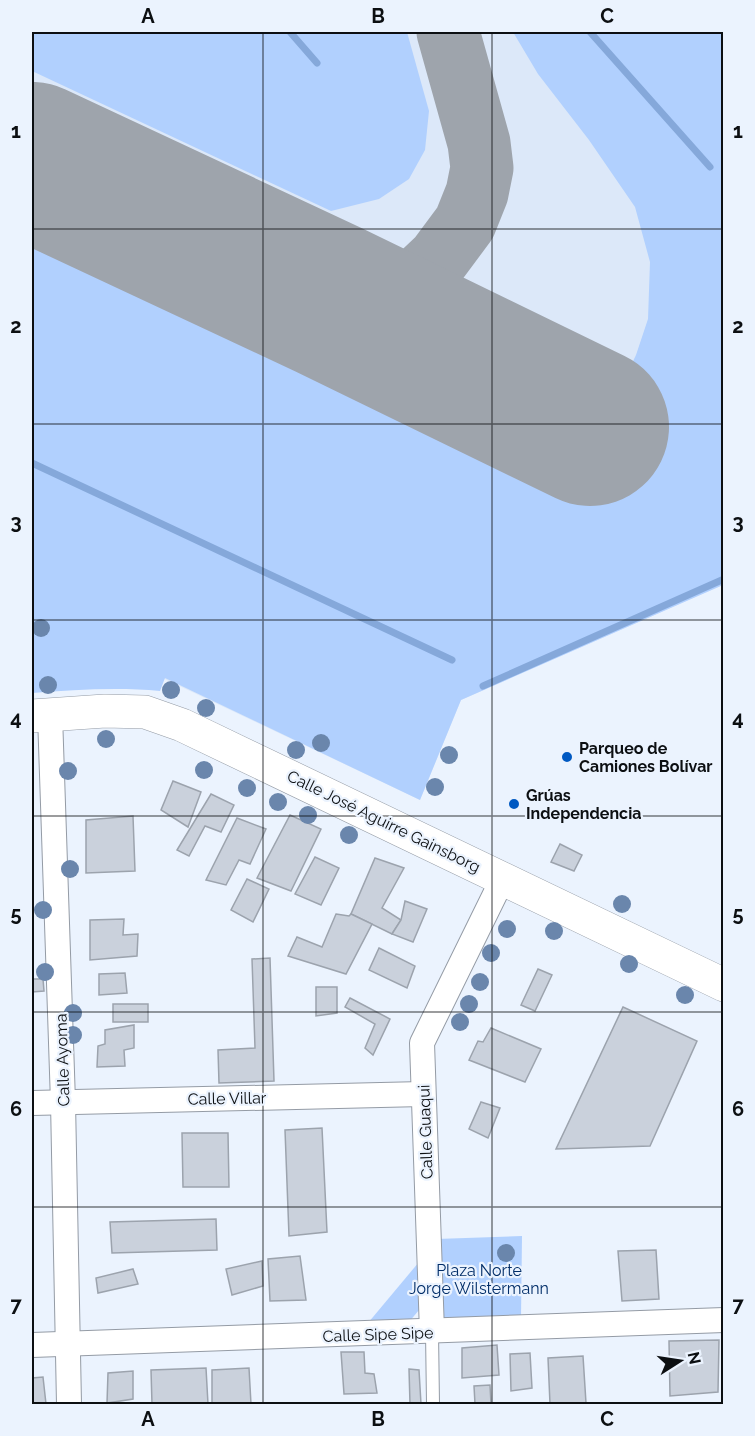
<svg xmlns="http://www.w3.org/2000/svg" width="755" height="1436" viewBox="0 0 755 1436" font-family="Raleway,sans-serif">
	<rect width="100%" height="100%" fill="#ebf3fe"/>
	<path fill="#dce8f9" d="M32 32H723V585L461 700 420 800 32 616Z"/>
	<g fill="#b1d0fe">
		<path d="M32 32H407L429 111 425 150 409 179 379 199 331 211 32 71Z"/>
		<path d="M513 32H723V585L461 700 420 800 165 678 160 691C117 687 74 690 32 693V243L567 498 636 355 648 319 650 262 635 207 589 140 538 74Z"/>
		<path d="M522 1236 521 1317 446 1322 438 1312 436 1239Z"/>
		<path d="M419 1262V1310L409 1322 368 1323Z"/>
	</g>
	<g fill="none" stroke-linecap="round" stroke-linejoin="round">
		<g stroke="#85a8da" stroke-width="7">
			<path d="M290 32 317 63"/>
			<path d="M590 32 710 167"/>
			<path d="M32 463 452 660"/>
			<path d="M483 686 724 579"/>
		</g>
		<path stroke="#9ea4ac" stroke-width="63" d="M329 300 361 299 395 289 420 276 439 258 465 223 477 193 482 168 479 143 448 32"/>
		<path stroke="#9ea4ac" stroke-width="158" d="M32 161 329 300 590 427"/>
	</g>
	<g fill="#cad1dc" stroke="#9ca3ad" stroke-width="1.5">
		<path d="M173 781 201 792 188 827 161 810Z"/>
		<path d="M211 794 234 805 221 832 205 826 189 856 177 850Z"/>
		<path d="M290 815 321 829 291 891 257 878Z"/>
		<path d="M133 816 135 871 86 873V820Z"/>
		<path d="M237 818 266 829 250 864 239 860 226 885 206 880Z"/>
		<path d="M560 844 582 855 574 871 551 862Z"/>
		<path d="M315 857 339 868 321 905 295 894Z"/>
		<path d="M375 858 404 868 382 908 401 920 392 934 351 914Z"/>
		<path d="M247 879 269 889 253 922 231 910Z"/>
		<path d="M405 901 427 909 413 942 392 934 401 920Z"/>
		<path d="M336 914 349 916 351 914 372 924 346 974 288 956 297 937 322 947Z"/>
		<path d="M124 919 123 935 138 934 137 956 90 960V920Z"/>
		<path d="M379 948 415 966 407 988 369 970Z"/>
		<path d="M270 958 274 1081 219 1083 218 1050 255 1048 252 959Z"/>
		<path d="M538 969 552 975 535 1011 521 1005Z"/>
		<path d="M125 973 127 993 99 995V974Z"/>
		<path d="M32 979H43L44 991 32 992Z"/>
		<path d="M316 987H337V1013L316 1016Z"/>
		<path d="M350 998 390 1019 373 1055 365 1048 375 1024 345 1007Z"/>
		<rect x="113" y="1004" width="35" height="18"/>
		<path d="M623 1007 697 1041 650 1146 556 1149Z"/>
		<path d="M134 1025V1048L124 1050 125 1066 97 1067 98 1046 105 1044V1030Z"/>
		<path d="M491 1028 541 1049 525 1082 469 1060 478 1041 483 1042Z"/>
		<path d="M481 1102 500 1108 488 1138 469 1129Z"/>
		<path d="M322 1128 327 1232 289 1236 285 1130Z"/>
		<path d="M182 1133H228L229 1187H183Z"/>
		<path d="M216 1219 217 1250 112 1253 110 1222Z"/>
		<path d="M656 1250 659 1299 622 1301 618 1251Z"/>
		<path d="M300 1256 306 1300 270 1301 268 1259Z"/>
		<path d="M262 1261 263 1286 232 1295 226 1269Z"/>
		<path d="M133 1269 138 1284 98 1293 96 1278Z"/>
		<path d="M719 1340 718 1392 670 1396 669 1341Z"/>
		<path d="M497 1345 499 1375 462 1378V1348Z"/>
		<path d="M341 1352H364L365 1373 374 1374 377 1393 344 1394Z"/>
		<path d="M530 1353 532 1388 511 1391 510 1354Z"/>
		<path d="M583 1356 586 1403 550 1404 548 1358Z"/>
		<path d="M206 1368 208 1404H152L151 1370Z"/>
		<path d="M249 1368 251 1404H212V1370Z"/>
		<path d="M409 1369 419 1370 421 1404H410Z"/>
		<path d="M133 1371V1399L107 1403 108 1373Z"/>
		<path d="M43 1377 46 1404H32V1378Z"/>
		<path d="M490 1385 491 1404H475L474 1386Z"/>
	</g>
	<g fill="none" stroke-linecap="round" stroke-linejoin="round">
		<defs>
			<path id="service" d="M432 1332 433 1404"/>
			<g id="minor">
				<path d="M50 715 63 1102 69 1404"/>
				<path d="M32 1103 423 1094"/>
				<path d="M432 1332 422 1043 503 878"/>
				<path d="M32 1345 724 1320"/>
			</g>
			<path id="trunk" d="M32 716 105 711 145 712 182 725 724 985"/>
		</defs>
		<use href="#service" stroke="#949ba5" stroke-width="14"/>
		<use href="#minor" stroke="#949ba5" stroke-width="26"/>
		<use href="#trunk" stroke="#949ba5" stroke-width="34"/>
		<use href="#service" stroke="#fff" stroke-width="12"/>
		<use href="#minor" stroke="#fff" stroke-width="24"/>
		<use href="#trunk" stroke="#fff" stroke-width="33"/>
	</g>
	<g fill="#6a86ac">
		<circle cx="41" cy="628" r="9"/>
		<circle cx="48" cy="685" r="9"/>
		<circle cx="171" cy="690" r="9"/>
		<circle cx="206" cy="708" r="9"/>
		<circle cx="106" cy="739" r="9"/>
		<circle cx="321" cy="743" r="9"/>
		<circle cx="296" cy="750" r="9"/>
		<circle cx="449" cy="755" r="9"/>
		<circle cx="204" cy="770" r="9"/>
		<circle cx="68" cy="771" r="9"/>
		<circle cx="435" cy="787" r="9"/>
		<circle cx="247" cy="788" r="9"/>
		<circle cx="278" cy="802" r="9"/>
		<circle cx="308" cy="815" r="9"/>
		<circle cx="349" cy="835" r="9"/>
		<circle cx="70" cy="869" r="9"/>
		<circle cx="622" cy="904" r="9"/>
		<circle cx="43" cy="910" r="9"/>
		<circle cx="507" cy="929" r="9"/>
		<circle cx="554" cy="931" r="9"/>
		<circle cx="491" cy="953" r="9"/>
		<circle cx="629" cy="964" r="9"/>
		<circle cx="45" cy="972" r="9"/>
		<circle cx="480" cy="982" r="9"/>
		<circle cx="685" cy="995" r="9"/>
		<circle cx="469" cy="1004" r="9"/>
		<circle cx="73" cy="1013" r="9"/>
		<circle cx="460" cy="1022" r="9"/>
		<circle cx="73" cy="1035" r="9"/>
		<circle cx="506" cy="1253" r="9"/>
	</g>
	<path fill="none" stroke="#0c0f12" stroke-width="1.5" stroke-opacity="0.55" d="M263 32V1404M492 32V1404M32 229H724M32 424H724M32 620H724M32 816H724M32 1012H724M32 1207H724"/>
	<g fill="#0059c2" stroke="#ebf3fe" stroke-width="2">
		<circle cx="567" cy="757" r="6"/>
		<circle cx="514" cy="804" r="6"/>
	</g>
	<g text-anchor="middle" stroke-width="4.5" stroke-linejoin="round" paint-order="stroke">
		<g font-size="16" font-weight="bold" fill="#0c0f12" stroke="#ebf3fe" text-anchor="start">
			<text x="579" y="754">Parqueo de<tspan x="579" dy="18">Camiones Bolívar</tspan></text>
			<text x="526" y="801">Grúas<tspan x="526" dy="18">Independencia</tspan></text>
		</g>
		<g font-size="16" fill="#0c0f12" stroke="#ebf3fe">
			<text transform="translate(384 821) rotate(26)" y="6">Calle José Aguirre Gainsborg</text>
			<text transform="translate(62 1060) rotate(-92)" y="6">Calle Ayoma</text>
			<text transform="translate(227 1098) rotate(-1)" y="6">Calle Villar</text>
			<text transform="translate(425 1132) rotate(-92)" y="6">Calle Guaqui</text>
			<text transform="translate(378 1334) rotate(-2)" y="6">Calle Sipe Sipe</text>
		</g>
		<g font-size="16" fill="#012d68" stroke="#ebf3fe">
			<text x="479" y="1276">Plaza Norte<tspan x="479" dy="18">Jorge Wilstermann</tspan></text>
		</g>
	</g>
	<rect width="755" height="1436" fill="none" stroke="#ebf3fe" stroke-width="66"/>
	<g transform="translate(680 1361) rotate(78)" stroke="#ebf3fe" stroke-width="4.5" paint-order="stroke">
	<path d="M0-4.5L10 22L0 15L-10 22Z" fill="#0c0f12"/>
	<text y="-9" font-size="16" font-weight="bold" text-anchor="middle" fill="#0c0f12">N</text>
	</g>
	<rect x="33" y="33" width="689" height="1370" fill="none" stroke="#0c0f12" stroke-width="2"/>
	<g font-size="20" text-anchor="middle" font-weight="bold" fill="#0c0f12">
		<text x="148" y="23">A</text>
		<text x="378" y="23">B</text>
		<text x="607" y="23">C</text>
		<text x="16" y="138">1</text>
		<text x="738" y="138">1</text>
		<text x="16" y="333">2</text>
		<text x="738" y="333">2</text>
		<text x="16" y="529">3</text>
		<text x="738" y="529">3</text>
		<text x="16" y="725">4</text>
		<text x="738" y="725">4</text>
		<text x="16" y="921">5</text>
		<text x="738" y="921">5</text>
		<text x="16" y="1116">6</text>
		<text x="738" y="1116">6</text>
		<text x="16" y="1312">7</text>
		<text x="738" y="1312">7</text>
		<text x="148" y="1426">A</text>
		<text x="378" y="1426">B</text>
		<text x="607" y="1426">C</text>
	</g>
</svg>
